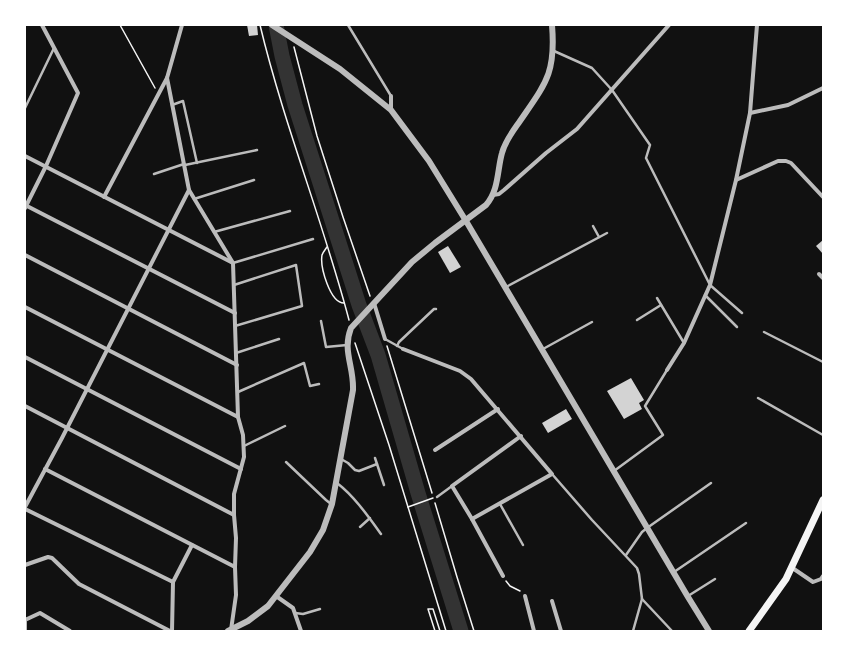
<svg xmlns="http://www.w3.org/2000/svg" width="848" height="656" viewBox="0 0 848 656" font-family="Rubik,sans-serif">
	<rect width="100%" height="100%" fill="#111"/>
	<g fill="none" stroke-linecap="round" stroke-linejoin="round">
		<path stroke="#333" stroke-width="15" d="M276 25 282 56 295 105 359 305 378 355 418 493 461 631"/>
	</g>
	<g fill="#d3d3d3">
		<path d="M247 25H257L258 35 249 36Z"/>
		<path d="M823 240V254L816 246Z"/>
		<path d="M448 246 461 267 450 273 438 252Z"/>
		<path d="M631 378 644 400 639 403 642 409 624 419 607 391Z"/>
		<path d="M566 409 572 419 548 433 542 423Z"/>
	</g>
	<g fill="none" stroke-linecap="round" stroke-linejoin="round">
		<g stroke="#f5f5f5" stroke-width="1.5">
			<path d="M120 25 155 88"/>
			<path d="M260 25C284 125 323 221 349 320"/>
			<path d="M294 47 317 136 343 217 370 296"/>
			<path d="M327 247C325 250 323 252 322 255 320 267 330 303 344 303"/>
			<path d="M355 343 389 445 446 631"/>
			<path d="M387 346 432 493"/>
			<path d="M435 503 457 577 474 631"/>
			<path d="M408 507 433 498"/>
			<path d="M506 581 510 586 520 591"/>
			<path d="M435 631 428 609H433L440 631"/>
		</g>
		<g stroke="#bcbcbc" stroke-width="2.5">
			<path d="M348 25 391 96"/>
			<path d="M554 51 592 68 612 90 650 145 646 158 710 285 742 313"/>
			<path d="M172 105 183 101 197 163"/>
			<path d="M25 108 54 48"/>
			<path d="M185 165 257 150"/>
			<path d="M154 174 184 164"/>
			<path d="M194 199 254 180"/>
			<path d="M593 226 599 237"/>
			<path d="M214 232 290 211"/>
			<path d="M233 263 313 239"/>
			<path d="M234 285 296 265 302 306 235 326"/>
			<path d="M506 287 607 233"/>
			<path d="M705 295 737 327"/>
			<path d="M657 298 684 343"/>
			<path d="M637 320 661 305"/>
			<path d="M321 321 326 347 347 345"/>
			<path d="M764 332 823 362"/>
			<path d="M385 339 403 349"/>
			<path d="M397 346 399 342 434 309H436"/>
			<path d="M543 349 592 322"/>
			<path d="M236 353 279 339"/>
			<path d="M238 392 304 363 310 386 319 384"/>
			<path d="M758 398 823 435"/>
			<path d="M244 446 285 426"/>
			<path d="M375 458 384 485"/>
			<path d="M341 459 348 463 355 470 359 471 377 464"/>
			<path d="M286 462 326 500 331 504"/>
			<path d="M614 471 663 435 645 406 667 370"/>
			<path d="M552 474 592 520 637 568 639 574 642 599 633 631"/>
			<path d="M337 483C354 496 368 516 381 534"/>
			<path d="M437 497 452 486"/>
			<path d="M500 504 523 545"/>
			<path d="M360 527 370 518"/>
			<path d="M626 555 642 532 647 528 711 483"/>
			<path d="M674 572 746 523"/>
			<path d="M688 596 715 579"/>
			<path d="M642 599 672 631"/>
			<path d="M295 613 303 614 320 609"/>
		</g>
		<g stroke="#bcbcbc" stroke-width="4">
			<path d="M167 78 189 190 233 263 238 417 243 435 244 457 234 494V515L236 538 235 567 236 595 231 630"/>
			<path d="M391 110V96"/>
			<path d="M750 113 788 105 823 88"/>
			<path d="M25 156 233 263"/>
			<path d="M736 180 778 161H786L791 163 823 197"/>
			<path d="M493 195 499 194 504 190 546 153 577 129 669 25"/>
			<path d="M104 197 167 78 182 25"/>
			<path d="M25 205 235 313"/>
			<path d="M25 208 46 166 78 93 42 25"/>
			<path d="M25 255 237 365"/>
			<path d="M819 274 823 278"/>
			<path d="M374 303 385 339"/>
			<path d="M25 307 238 417"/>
			<path d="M403 349 460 371 471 379 552 474 472 519"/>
			<path d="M25 357 241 469"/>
			<path d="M667 370 684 343 710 285 736 180 750 113 757 25"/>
			<path d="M25 406 234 515"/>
			<path d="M435 450 498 409"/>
			<path d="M45 469 235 567"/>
			<path d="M25 507 62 438 189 190"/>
			<path d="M25 509 173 582"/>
			<path d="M25 565 48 557 52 558 79 584 170 631"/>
			<path d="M791 567 813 582 821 579 823 576"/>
			<path d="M503 576 472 519 452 486 521 436"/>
			<path d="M276 596 293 608 301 631"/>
			<path d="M525 596 534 631"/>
			<path d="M552 601 561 631"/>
			<path d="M25 619V631"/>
			<path d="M25 620 40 613 70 631"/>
			<path d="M172 631 173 582 192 545"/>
		</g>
		<g stroke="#bcbcbc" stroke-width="6">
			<path d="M272 25 340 69 391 110 429 161 466 221 688 597 709 631"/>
			<path d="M228 631 248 621 268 606 310 552 323 530 332 504 353 390C354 366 342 351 351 328L412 262 435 243 486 205C499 190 497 171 502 153 505 141 513 131 520 121 546 83 556 73 552 25"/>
		</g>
		<path stroke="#f5f5f5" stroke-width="7" d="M749 631 786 579 823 500"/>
	</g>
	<rect width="848" height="656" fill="none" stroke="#ffffff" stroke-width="52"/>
</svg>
